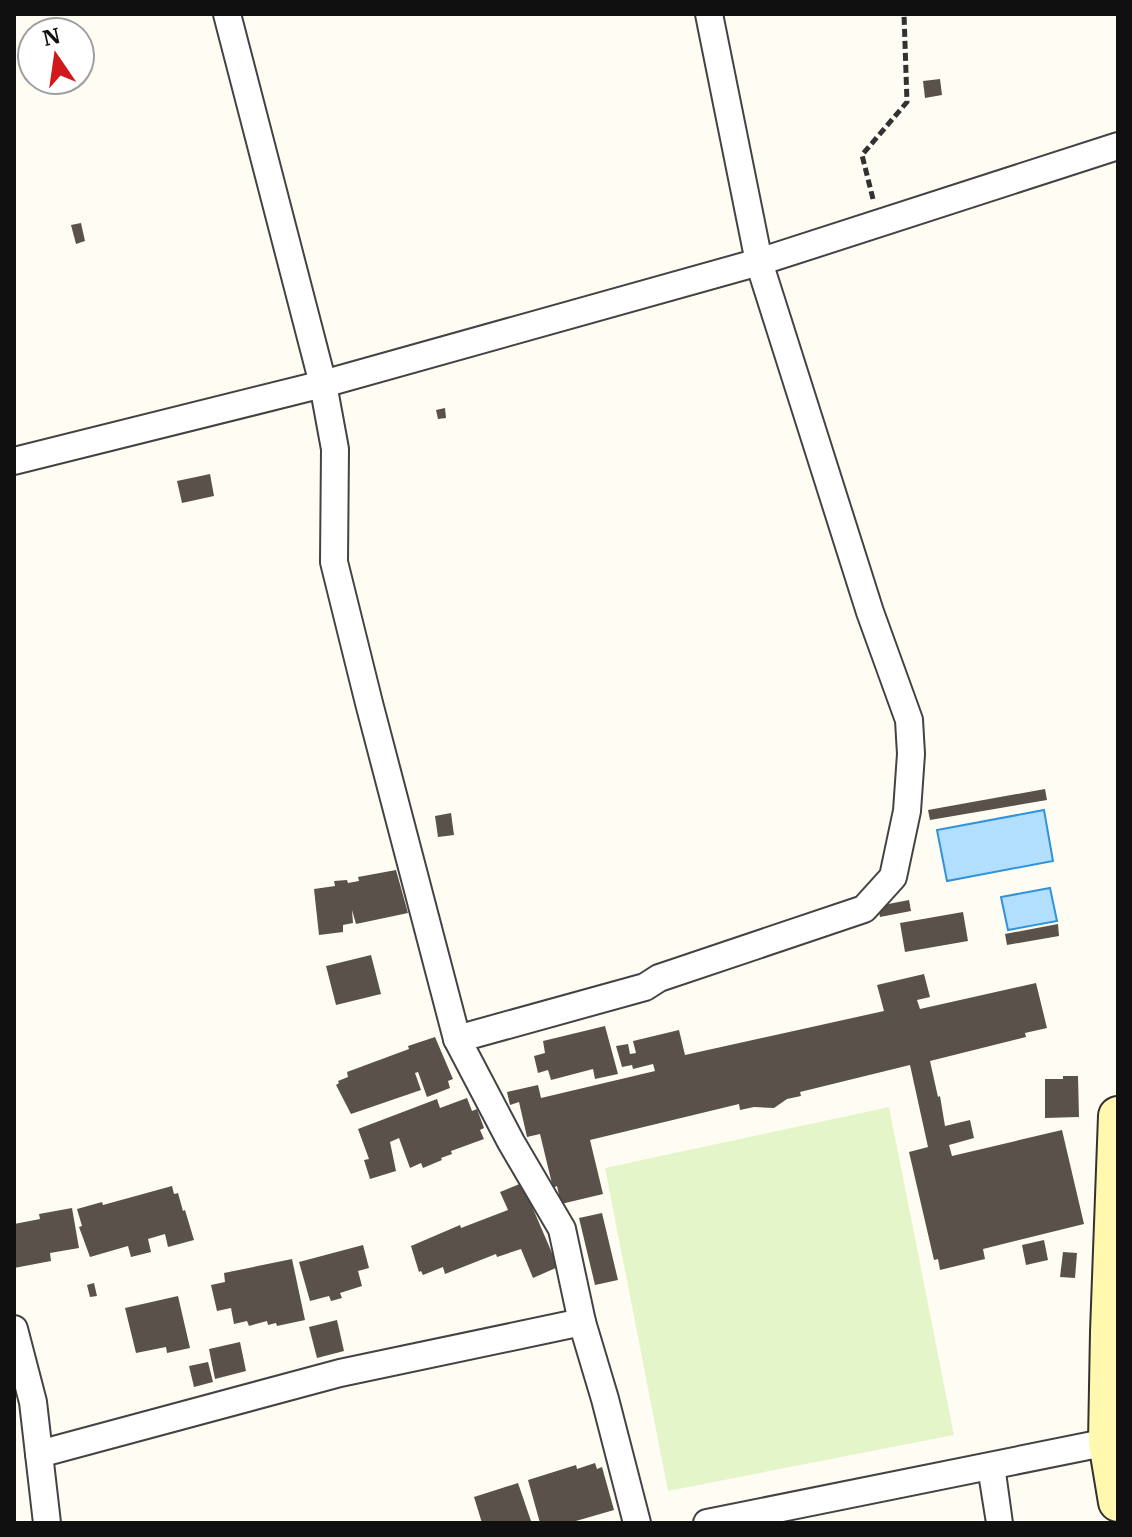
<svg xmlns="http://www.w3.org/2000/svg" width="1132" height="1537" viewBox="0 0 1132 1537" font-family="'IBM Plex Serif',serif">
	<rect width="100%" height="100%" fill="#fffdf3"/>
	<path fill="#e5f5ca" d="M889 1107 954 1435 668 1491 605 1168Z"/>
	<g fill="#b2dffd" stroke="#3193dc" stroke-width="2">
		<path d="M1044 810 1053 861 947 881 937 830Z"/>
		<path d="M1050 888 1057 921 1008 930 1001 897Z"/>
	</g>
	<g fill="#5a514b">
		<path d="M940 79 942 95 925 98 923 81Z"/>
		<path d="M81 223 85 241 76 244 71 225Z"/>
		<path d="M445 408 446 418 438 419 436 410Z"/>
		<path d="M210 474 214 496 182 503 177 481Z"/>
		<path d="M1045 789 1047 800 930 820 928 810Z"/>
		<path d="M451 813 454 835 438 837 435 816Z"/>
		<path d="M396 870 408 913 356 924 352 910 353 923 343 925V932L319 935 314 889 335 886 334 881 347 880 348 883 359 881 358 877Z"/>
		<path d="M909 900 911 911 880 917 878 906Z"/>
		<path d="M963 912 968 941 905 952 900 923Z"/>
		<path d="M1058 924 1059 936 1007 945 1005 934Z"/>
		<path d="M371 955 381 994 336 1005 326 966Z"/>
		<path d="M924 974 930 997 917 1000 920 1009 1036 983 1047 1028 1025 1033 1026 1037 930 1061 938 1097 940 1096 945 1126 970 1120 974 1138 949 1145 952 1156 1062 1130 1084 1224 983 1249 985 1259 940 1270 938 1259 934 1260 909 1152 928 1147 910 1065 800 1092 801 1096 787 1099 774 1108 754 1107 740 1110 739 1104 590 1140 603 1194 561 1204 557 1186 553 1188 540 1134 527 1137 519 1102 510 1105 507 1092 538 1085 541 1098 655 1071 653 1064 633 1069 632 1065 622 1067 616 1046 628 1044 630 1054 636 1053 633 1041 679 1030 685 1055 884 1011 877 985Z"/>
		<path d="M605 1026 618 1074 595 1079 593 1069 551 1080 548 1070 538 1073 534 1056 545 1053 543 1041Z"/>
		<path d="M435 1037 453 1079 448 1081 450 1088 427 1097 418 1072 415 1073 421 1090 351 1114 336 1085 339 1083 338 1081 348 1077 347 1072 409 1049 408 1046Z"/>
		<path d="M1063 1076H1078L1079 1117 1045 1118V1079H1063Z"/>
		<path d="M467 1098 472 1111 477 1109 484 1128 480 1130 484 1139 451 1151 452 1154 441 1158 442 1160 423 1168 421 1163 410 1168 399 1138 390 1142 396 1171 370 1179 364 1160 369 1159 358 1129 437 1099 440 1108Z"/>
		<path d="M522 1183 558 1267 533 1278 521 1249 497 1257 496 1254 445 1274 443 1267 423 1275 421 1271 419 1272 411 1246 460 1225 461 1228 508 1210 500 1192Z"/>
		<path d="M172 1186 174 1194 178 1193 183 1211 185 1210 194 1240 168 1247 165 1234 148 1239 151 1252 131 1257 128 1246 90 1257 79 1227 82 1226 77 1209 102 1202 103 1205Z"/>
		<path d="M72 1208 79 1248 50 1253 51 1261 14 1268V1224L40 1219 39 1214Z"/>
		<path d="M602 1213 618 1280 595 1285 579 1218Z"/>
		<path d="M1044 1240 1048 1260 1026 1265 1022 1245Z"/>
		<path d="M363 1245 369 1268 358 1271 362 1286 340 1293 342 1298 331 1301 329 1296 310 1301 299 1262Z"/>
		<path d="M1063 1252 1077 1253 1075 1278 1060 1277Z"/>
		<path d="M292 1259 305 1320 277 1326 276 1323 268 1325 267 1321 249 1326 247 1321 234 1324 231 1308 217 1311 211 1285 225 1282 224 1273Z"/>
		<path d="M94 1283 97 1296 90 1297 87 1285Z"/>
		<path d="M178 1296 190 1348 167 1353 166 1347 136 1353 125 1308Z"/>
		<path d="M337 1320 344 1351 317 1358 309 1327Z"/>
		<path d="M240 1342 246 1371 215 1379 209 1349Z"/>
		<path d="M208 1362 213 1382 194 1387 189 1366Z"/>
		<path d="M595 1463 597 1469 602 1467 614 1510 569 1523 557 1521 540 1523 528 1480 576 1465 577 1469Z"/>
		<path d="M518 1483 531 1521 482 1523 474 1497Z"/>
	</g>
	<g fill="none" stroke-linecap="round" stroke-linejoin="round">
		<defs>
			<g id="service">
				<path d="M997 1465 1005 1523"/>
				<path d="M985 1467 994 1523"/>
			</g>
			<g id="minor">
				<path d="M227 14 323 384 335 449 334 562 369 703 457 1039 511 1142 562 1229 582 1322 605 1399 637 1523"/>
				<path d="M14 461 323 384 759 262 1118 146"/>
				<path d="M457 1039 645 987 659 978 864 909 893 877 907 811 911 754 909 720 870 612 759 262 709 14"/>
				<path d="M14 1329 33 1402 47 1523"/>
				<path d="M39 1454 340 1373 582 1322"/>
				<path d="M707 1523 1108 1442"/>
			</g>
			<path id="secondary" d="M1118 1116 1110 1332 1108 1442 1118 1502"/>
		</defs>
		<use href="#service" stroke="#434343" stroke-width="18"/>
		<use href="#minor" stroke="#434343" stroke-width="30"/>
		<use href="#secondary" stroke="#323232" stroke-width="42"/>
		<path stroke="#323232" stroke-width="5" stroke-dasharray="8 4" stroke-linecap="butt" d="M873 199 862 155 907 102 904 14"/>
		<use href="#service" stroke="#fff" stroke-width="14"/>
		<use href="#minor" stroke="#fff" stroke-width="26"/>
		<use href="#secondary" stroke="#fff8ae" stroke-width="38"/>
	</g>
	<rect width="1132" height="1537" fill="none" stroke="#101010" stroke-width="32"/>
	<g transform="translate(56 56) rotate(347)"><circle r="38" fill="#ffffff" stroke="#9f9f9f" stroke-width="2"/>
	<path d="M0-6L14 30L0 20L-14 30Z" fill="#d1181b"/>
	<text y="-12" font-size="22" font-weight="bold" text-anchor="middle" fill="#101010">N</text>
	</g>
</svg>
